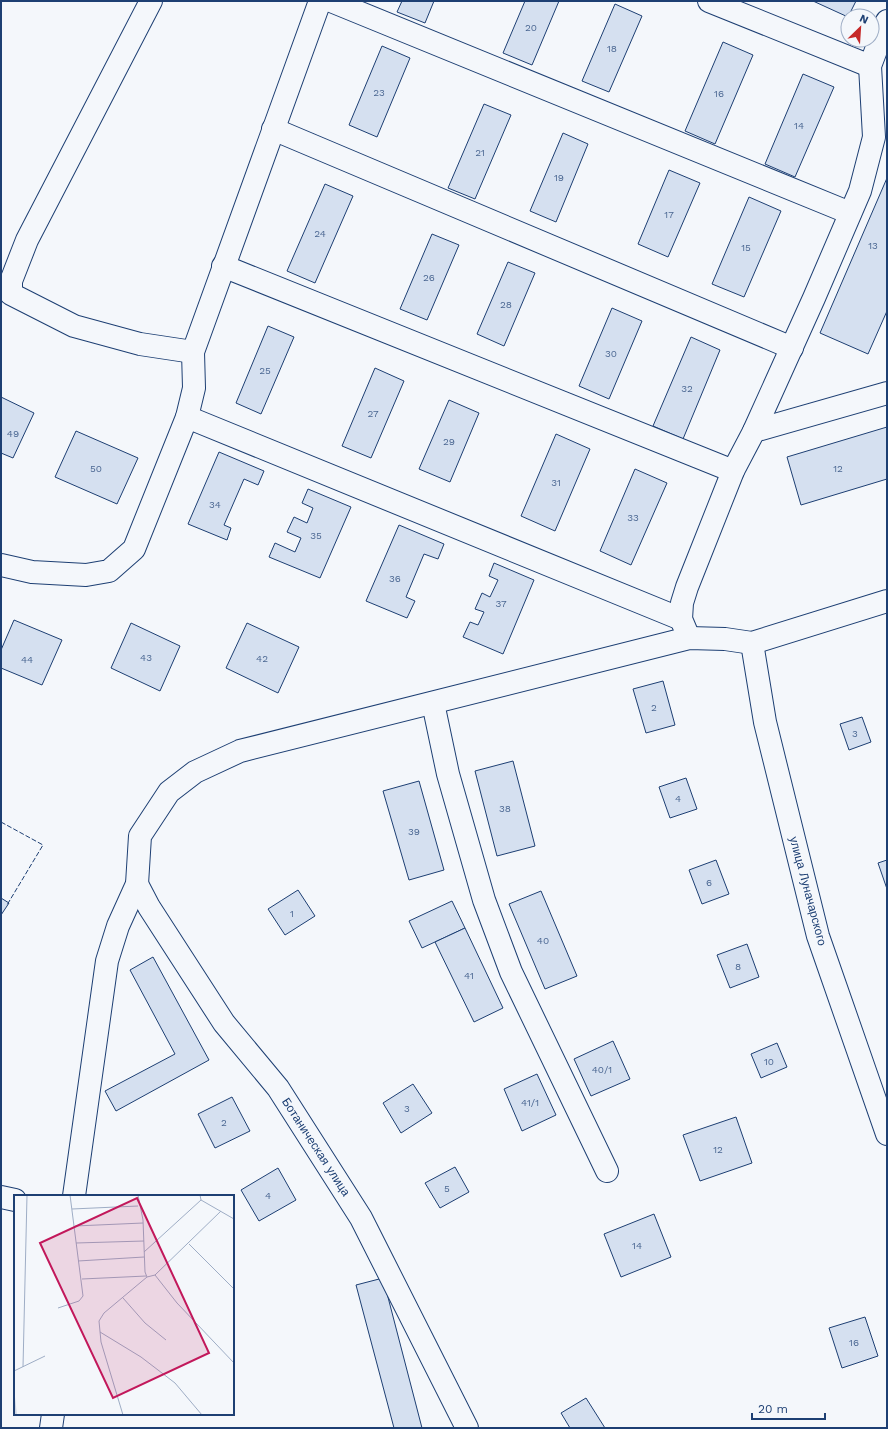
<svg xmlns="http://www.w3.org/2000/svg" width="888" height="1429" viewBox="0 0 888 1429" font-family="'Work Sans',sans-serif">
	<rect width="100%" height="100%" fill="#f4f7fb"/>
	<g fill="#d5e0f0" stroke="#1d3f73">
		<path d="M402 1H434L425 23 397 12Z"/>
		<path d="M525 1H559L532 65 503 53Z"/>
		<path d="M813 1H856L848 17Z"/>
		<path d="M615 4 642 16 609 92 582 81Z"/>
		<path d="M723 42 753 55 715 144 685 131Z"/>
		<path d="M382 46 410 58 377 137 349 125Z"/>
		<path d="M803 74 834 87 795 177 765 164Z"/>
		<path d="M484 104 511 115 475 199 448 188Z"/>
		<path d="M563 133 588 144 556 222 530 211Z"/>
		<path d="M669 170 700 183 668 257 638 244Z"/>
		<path d="M887 178V311L868 354 820 333Z"/>
		<path d="M325 184 353 196 315 283 287 271Z"/>
		<path d="M749 197 781 211 744 297 712 284Z"/>
		<path d="M432 234 459 245 427 320 400 309Z"/>
		<path d="M508 262 535 273 504 346 477 334Z"/>
		<path d="M612 308 642 321 609 399 579 386Z"/>
		<path d="M268 326 294 337 261 414 236 403Z"/>
		<path d="M691 337 720 350 683 439 653 426Z"/>
		<path d="M375 368 404 381 371 458 342 446Z"/>
		<path d="M1 397 34 413 13 458 1 453Z"/>
		<path d="M449 400 479 413 450 482 419 469Z"/>
		<path d="M887 427V479L801 505 787 457Z"/>
		<path d="M76 431 138 458 117 504 55 477Z"/>
		<path d="M556 434 590 449 555 531 521 516Z"/>
		<path d="M219 452 264 471 258 485 244 479 224 525 231 528 227 540 188 524Z"/>
		<path d="M635 469 667 483 631 565 600 551Z"/>
		<path d="M308 489 351 507 320 578 269 557 275 543 295 552 301 538 287 532 294 517 307 523 313 508 302 503Z"/>
		<path d="M399 525 444 544 438 559 424 554 406 597 415 601 407 618 366 601Z"/>
		<path d="M494 563 534 580 503 654 463 637 470 622 478 625 484 612 475 609 482 593 490 597 498 580 489 576Z"/>
		<path d="M14 620 62 640 42 685 1 668V650Z"/>
		<path d="M131 623 180 646 160 691 111 668Z"/>
		<path d="M247 623 299 647 278 693 226 668Z"/>
		<path d="M663 681 675 725 646 733 633 689Z"/>
		<path d="M862 717 871 742 849 750 840 724Z"/>
		<path d="M513 761 535 846 497 856 475 771Z"/>
		<path d="M686 778 697 809 670 818 659 787Z"/>
		<path d="M419 781 444 870 409 880 383 791Z"/>
		<path d="M716 860 729 894 702 904 689 870Z"/>
		<path d="M887 860V889L878 863Z"/>
		<path d="M298 890 315 916 285 935 268 909Z"/>
		<path d="M541 891 577 976 545 989 509 904Z"/>
		<path d="M1 898 9 903 1 915Z"/>
		<path d="M452 901 465 928 422 948 409 921Z"/>
		<path d="M465 928 503 1008 474 1022 435 942Z"/>
		<path d="M747 944 759 977 730 988 717 955Z"/>
		<path d="M153 957 209 1060 116 1111 105 1091 175 1054 130 970Z"/>
		<path d="M613 1041 630 1079 591 1096 574 1059Z"/>
		<path d="M777 1043 787 1067 761 1078 751 1054Z"/>
		<path d="M537 1074 556 1115 522 1131 504 1089Z"/>
		<path d="M413 1084 432 1113 401 1133 383 1103Z"/>
		<path d="M232 1097 250 1131 215 1148 198 1114Z"/>
		<path d="M736 1117 752 1163 700 1181 683 1135Z"/>
		<path d="M455 1167 469 1192 440 1208 425 1183Z"/>
		<path d="M278 1168 296 1200 259 1221 241 1190Z"/>
		<path d="M654 1214 671 1257 621 1277 604 1234Z"/>
		<path d="M383 1278 422 1428H394L356 1285Z"/>
		<path d="M865 1317 878 1356 842 1368 829 1328Z"/>
		<path d="M586 1398 605 1428H570L561 1413Z"/>
	</g>
	<g fill="none" stroke-linecap="round" stroke-linejoin="round">
		<defs>
			<g id="minor">
				<path d="M151 1 27 240 11 281V294L74 326 140 344 193 352"/>
				<path d="M331 1 850 213"/>
				<path d="M709 1 870 66"/>
				<path d="M273 129 792 348"/>
				<path d="M223 266 733 471"/>
				<path d="M187 417 681 619"/>
				<path d="M754 431 887 393"/>
				<path d="M1 565 32 572 86 575 109 571 134 549 187 417 194 388 193 352 320 1"/>
				<path d="M689 638 681 619 682 603 687 587 733 471 754 431 814 298 860 191 874 137 870 66 887 21"/>
				<path d="M752 643 765 722 818 936 887 1134"/>
				<path d="M433 703 448 774 484 900 511 972 607 1171"/>
				<path d="M137 884 149 907 224 1023 278 1088 361 1218 467 1428"/>
				<path d="M74 1196 107 961 118 926 137 884 140 836 169 792 195 772 240 751 689 638 725 639 752 643 887 601"/>
				<path d="M1 1197 15 1200"/>
				<path d="M51 1428 53 1414"/>
			</g>
		</defs>
		<use href="#minor" stroke="#1d3f73" stroke-width="24"/>
		<use href="#minor" stroke="#f4f7fb" stroke-width="22"/>
		<path stroke="#1d3f73" stroke-width="1" stroke-dasharray="5 2" stroke-linecap="butt" d="M1 822 43 845 7 905"/>
	</g>
	<g text-anchor="middle" stroke-width="3" stroke-linejoin="round" paint-order="stroke">
		<g font-size="10" fill="#4b6792">
			<text x="531" y="31">20</text>
			<text x="612" y="52">18</text>
			<text x="379" y="96">23</text>
			<text x="719" y="97">16</text>
			<text x="799" y="129">14</text>
			<text x="480" y="156">21</text>
			<text x="559" y="181">19</text>
			<text x="669" y="218">17</text>
			<text x="320" y="237">24</text>
			<text x="873" y="249">13</text>
			<text x="746" y="251">15</text>
			<text x="429" y="281">26</text>
			<text x="506" y="308">28</text>
			<text x="611" y="357">30</text>
			<text x="265" y="374">25</text>
			<text x="687" y="392">32</text>
			<text x="373" y="417">27</text>
			<text x="13" y="437">49</text>
			<text x="449" y="445">29</text>
			<text x="96" y="472">50</text>
			<text x="838" y="472">12</text>
			<text x="556" y="486">31</text>
			<text x="215" y="508">34</text>
			<text x="633" y="521">33</text>
			<text x="316" y="539">35</text>
			<text x="395" y="582">36</text>
			<text x="501" y="607">37</text>
			<text x="146" y="661">43</text>
			<text x="262" y="662">42</text>
			<text x="27" y="663">44</text>
			<text x="654" y="711">2</text>
			<text x="855" y="737">3</text>
			<text x="678" y="802">4</text>
			<text x="505" y="812">38</text>
			<text x="414" y="835">39</text>
			<text x="709" y="886">6</text>
			<text x="292" y="917">1</text>
			<text x="543" y="944">40</text>
			<text x="738" y="970">8</text>
			<text x="469" y="979">41</text>
			<text x="769" y="1065">10</text>
			<text x="602" y="1073">40/1</text>
			<text x="530" y="1106">41/1</text>
			<text x="407" y="1112">3</text>
			<text x="224" y="1126">2</text>
			<text x="718" y="1153">12</text>
			<text x="447" y="1192">5</text>
			<text x="268" y="1199">4</text>
			<text x="637" y="1249">14</text>
			<text x="854" y="1346">16</text>
		</g>
		<g font-size="12" fill="#1d3f73" stroke="#f4f7fb">
			<text transform="translate(808 891) rotate(75)" y="4">улица Луначарского</text>
			<text transform="translate(316 1147) rotate(57)" y="4">Ботаническая улица</text>
		</g>
	</g>
	<g transform="translate(14 1195)">
		<rect width="220" height="220" fill="#f4f7fb"/>
		<path fill="none" stroke="#cfd7e4" stroke-width="2" d="M0 202 2 220"/>
		<path fill="none" stroke="#9eadc5" stroke-width="1" d="M27 0H63M124 0 129 25 131 77 133 82M186 0 187 5 220 24M58 14 124 11M61 31 129 28M62 48 130 46M175 49 220 94M130 57 187 5M64 66 130 62M141 80 163 108 220 168M68 84 132 81M109 103 131 128 152 145M44 113 65 106 69 101 56 0M86 137 127 162 161 188 188 220M9 172 13 0M0 176 31 161M109 220 87 147 85 126 90 118 133 82 141 80 207 16"/>
		<path fill="#c2185b" fill-opacity="0.15" stroke="#c2185b" stroke-width="2" d="M123 3 195 158 99 203 26 48Z"/>
		<rect width="220" height="220" fill="none" stroke="#1d3f73" stroke-width="2"/>
	</g>
	<rect width="888" height="1429" fill="none" stroke="#1d3f73" stroke-width="4"/>
	<g transform="translate(860 28) rotate(25)"><circle r="19" fill="#f4f7fb" stroke="#9eadc5"/>
	<path d="M0-3L7 15L0 10L-7 15Z" fill="#c62828"/>
	<text y="-6" font-size="11" font-weight="bold" text-anchor="middle" fill="#1d3f73">N</text>
	</g>
	<path d="M752 1413v6h73v-6" fill="none" stroke="#1d3f73" stroke-width="2"/>
	<text x="758" y="1413" font-size="12" fill="#1d3f73" stroke="#f4f7fb" stroke-width="3" paint-order="stroke">20 m</text>
</svg>
